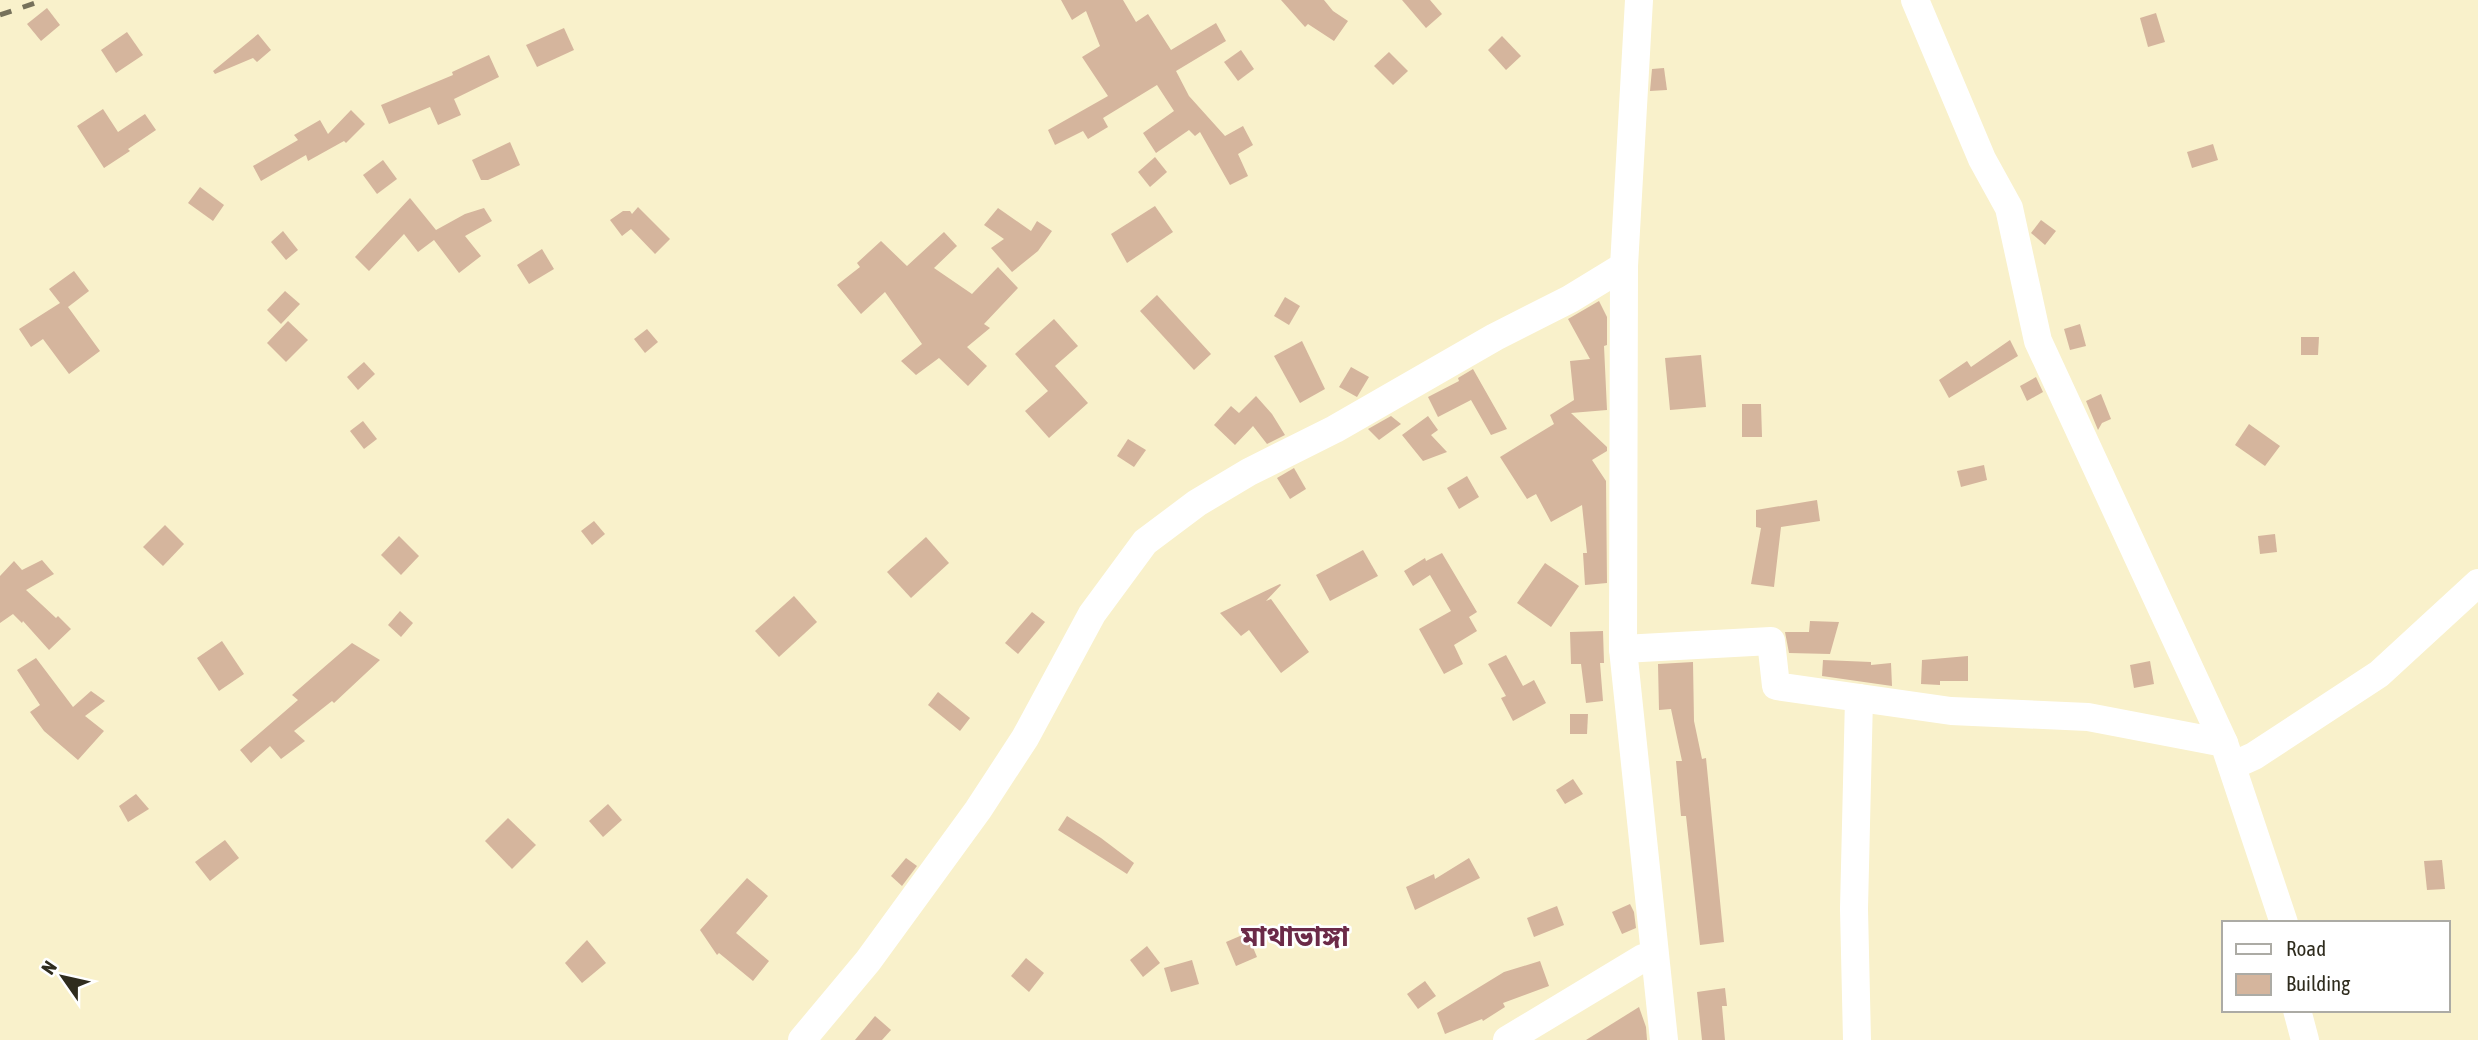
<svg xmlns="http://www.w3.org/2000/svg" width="2478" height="1040" viewBox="0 0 2478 1040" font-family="'Asap Condensed','Noto Sans Bengali',sans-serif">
	<rect width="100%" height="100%" fill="#f9f1cb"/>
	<g fill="#d5b59d">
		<path d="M1061 0H1123L1136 22 1148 14 1171 50 1216 23 1226 41 1176 71 1189 96 1225 136 1243 126 1253 145 1238 154 1248 176 1230 185 1200 132 1195 136 1189 130 1156 153 1143 133 1174 111 1157 85 1103 118 1108 127 1088 139 1083 131 1055 145 1048 130 1108 96 1082 57 1100 46 1086 11 1072 20Z"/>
		<path d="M1281 0H1324L1333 11 1348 21 1334 41 1308 24 1305 27Z"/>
		<path d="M1402 0H1430L1442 14 1426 28Z"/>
		<path d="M47 8 60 25 41 41 27 24Z"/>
		<path d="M2156 13 2165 42 2148 47 2140 18Z"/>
		<path d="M564 28 574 50 537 67 526 45Z"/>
		<path d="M127 32 143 55 116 73 101 50Z"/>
		<path d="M258 34 271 50 257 62 253 58 215 74 213 71Z"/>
		<path d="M1502 36 1521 56 1506 70 1488 50Z"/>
		<path d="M1241 50 1254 69 1238 81 1224 62Z"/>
		<path d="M1389 52 1408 71 1393 85 1374 66Z"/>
		<path d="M489 55 499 77 454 99 461 115 438 125 430 107 389 124 381 105 453 75 452 72Z"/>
		<path d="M1664 68 1667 90 1650 91 1652 69Z"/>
		<path d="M103 109 118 132 145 114 156 130 128 149 130 151 104 168 77 126Z"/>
		<path d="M351 110 365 124 346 143 344 141 308 161 306 155 261 181 253 166 298 140 294 135 320 120 328 134Z"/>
		<path d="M510 142 520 165 488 180H481L472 160Z"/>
		<path d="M2213 144 2218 160 2192 168 2187 152Z"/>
		<path d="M1155 157 1167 172 1150 187 1138 172Z"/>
		<path d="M383 160 397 179 377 194 363 175Z"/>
		<path d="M200 187 224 205 213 221 188 203Z"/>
		<path d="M410 198 436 230 465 214 484 208 492 221 465 236 481 256 459 273 434 240 418 252 404 234 369 271 355 257Z"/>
		<path d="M1155 206 1173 232 1127 263 1111 234Z"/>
		<path d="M638 207 670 239 655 254 631 229 622 236 610 220 623 211H630L632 214Z"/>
		<path d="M998 208 1031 231 1037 221 1052 231 1038 251 1012 272 991 248 1004 239 984 225Z"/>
		<path d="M2041 220 2056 231 2045 245 2031 233Z"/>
		<path d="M283 231 298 250 286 260 271 242Z"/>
		<path d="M944 232 957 246 934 268 972 294 998 267 1018 288 984 324 990 328 967 347 987 366 968 386 939 358 916 375 901 361 922 344 885 292 861 314 837 285 860 267 857 263 881 241 907 266Z"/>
		<path d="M542 249 554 269 529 284 517 265Z"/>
		<path d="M74 271 89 291 68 307 100 351 69 374 43 339 31 347 19 329 60 303 49 289Z"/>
		<path d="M285 291 300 304 281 324 267 310Z"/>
		<path d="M1157 295 1211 354 1194 370 1140 311Z"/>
		<path d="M1285 297 1300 306 1289 325 1274 316Z"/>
		<path d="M1599 301 1607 317V345L1604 346 1607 410 1571 413 1607 447V451L1592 460 1606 481 1607 583 1585 585 1583 553H1587L1582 505 1551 522 1536 494 1527 499 1500 457 1554 424 1550 415 1574 400 1570 361 1590 359 1568 319Z"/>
		<path d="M1054 319 1078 346 1055 366 1088 403 1049 438 1025 411 1048 391 1015 354Z"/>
		<path d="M288 321 308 340 286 362 267 343Z"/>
		<path d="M2080 324 2086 346 2070 350 2064 329Z"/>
		<path d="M647 329 658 342 645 353 634 339Z"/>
		<path d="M2301 337H2319L2318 355H2301Z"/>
		<path d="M2010 340 2018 356 1949 398 1939 380 1967 361 1971 367Z"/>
		<path d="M1302 341 1325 389 1300 403 1274 356Z"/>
		<path d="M1701 355 1706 407 1670 410 1665 358Z"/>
		<path d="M364 362 375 374 358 390 347 377Z"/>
		<path d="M1351 367 1369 377 1357 397 1339 387Z"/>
		<path d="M1473 369 1507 429 1491 435 1471 400 1438 417 1428 397 1459 381 1458 378Z"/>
		<path d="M2036 377 2043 392 2027 401 2020 386Z"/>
		<path d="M2101 394 2111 419 2102 423 2098 430 2086 401Z"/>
		<path d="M1256 396 1272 414 1285 435 1267 444 1253 426 1235 445 1214 425 1231 406 1239 413Z"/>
		<path d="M1742 404H1761L1762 437H1742Z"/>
		<path d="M1391 416 1401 424 1379 440 1368 429Z"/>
		<path d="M1428 416 1438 430 1431 435 1447 452 1423 461 1402 435Z"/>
		<path d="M363 421 377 439 364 449 350 431Z"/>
		<path d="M2249 424 2280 446 2265 466 2235 445Z"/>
		<path d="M1128 439 1146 450 1134 467 1117 456Z"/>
		<path d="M1984 465 1987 480 1961 487 1957 471Z"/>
		<path d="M1294 468 1306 489 1290 499 1277 478Z"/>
		<path d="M1467 476 1479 497 1459 509 1447 488Z"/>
		<path d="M1817 500 1820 521 1781 527 1774 587 1751 584 1761 528 1756 527V510Z"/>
		<path d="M594 521 605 534 592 545 581 531Z"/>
		<path d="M165 525 184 544 163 566 143 547Z"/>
		<path d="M2275 534 2277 552 2260 554 2258 536Z"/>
		<path d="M399 536 419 556 401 575 381 555Z"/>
		<path d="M926 537 949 563 911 598 887 572Z"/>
		<path d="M1363 550 1378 576 1330 601 1316 575Z"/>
		<path d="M1442 553 1477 612 1469 617 1477 631 1454 645 1463 664 1444 674 1419 629 1451 611 1430 575 1413 586 1404 571 1425 558 1426 561Z"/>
		<path d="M42 560 54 574 26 590 56 618 58 616 71 629 49 650 23 621 22 623 13 614 0 623V576L14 561 22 570Z"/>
		<path d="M1545 563 1579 586 1551 627 1517 603Z"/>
		<path d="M1280 584 1281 585 1266 601 1271 599 1309 652 1281 673 1249 630 1241 636 1220 613Z"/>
		<path d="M794 596 817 622 779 657 755 631Z"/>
		<path d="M400 611 413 623 401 637 388 625Z"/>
		<path d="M1032 612 1045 622 1018 654 1005 643Z"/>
		<path d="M1810 621 1839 622 1830 654 1789 653 1785 632H1809Z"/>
		<path d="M1603 631 1604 663H1600L1603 701 1586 703 1581 664H1571L1570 632Z"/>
		<path d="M222 641 244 674 219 691 197 658Z"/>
		<path d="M352 643 380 660 334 703 332 701 294 731 305 741 281 759 270 746 251 763 240 750 298 700 292 695Z"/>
		<path d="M1506 655 1523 686 1534 680 1546 703 1513 721 1501 698 1506 696 1488 664Z"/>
		<path d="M1968 656V681H1940V685L1921 684 1922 660Z"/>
		<path d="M36 658 73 707 91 691 105 701 85 716 104 731 78 760 44 731 30 712 40 705 17 670Z"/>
		<path d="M1823 660 1871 662V665L1891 663 1892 686 1822 676Z"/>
		<path d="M2150 661 2154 684 2134 688 2130 665Z"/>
		<path d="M1693 662 1694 721 1702 759 1706 758 1724 942 1700 945 1686 816H1681L1676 761H1682L1671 709 1659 710 1658 664Z"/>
		<path d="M938 692 970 718 960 731 928 705Z"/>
		<path d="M1570 714H1588L1587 734H1570Z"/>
		<path d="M1573 779 1583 794 1565 804 1556 790Z"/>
		<path d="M136 794 149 809 128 822 119 806Z"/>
		<path d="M608 804 622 820 603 837 589 821Z"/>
		<path d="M1067 816 1101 838 1134 863 1127 874 1058 830Z"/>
		<path d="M508 818 536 845 512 869 485 841Z"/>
		<path d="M225 840 239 858 210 881 195 862Z"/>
		<path d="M906 858 917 866 902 886 891 876Z"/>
		<path d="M1469 858 1480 878 1415 910 1406 887 1434 874 1435 879Z"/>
		<path d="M2442 860 2445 889 2427 890 2424 861Z"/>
		<path d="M747 878 768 896 736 933 769 961 753 981 719 953 717 955 700 930Z"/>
		<path d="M1630 904 1634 912 1636 928 1622 934 1612 912Z"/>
		<path d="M1557 906 1564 925 1534 937 1527 918Z"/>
		<path d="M1247 933 1257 957 1236 966 1226 942Z"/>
		<path d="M587 940 606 963 582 983 565 963Z"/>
		<path d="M1147 946 1160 963 1143 977 1130 960Z"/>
		<path d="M1026 958 1044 973 1029 992 1011 976Z"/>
		<path d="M1192 960 1199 984 1171 992 1164 968Z"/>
		<path d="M1540 961 1549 986 1503 1003 1505 1007 1483 1021 1482 1019 1445 1034 1437 1013 1504 972Z"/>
		<path d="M1425 981 1436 996 1418 1009 1407 994Z"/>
		<path d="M1725 988 1727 1006H1722L1725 1040H1702L1697 992Z"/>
		<path d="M1639 1007 1646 1027 1647 1040H1586Z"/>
		<path d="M875 1016 891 1030 882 1040H855Z"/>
	</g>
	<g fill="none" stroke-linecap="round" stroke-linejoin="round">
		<g stroke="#fff" stroke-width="28">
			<path d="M1639 0 1624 266 1623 649 1664 1040"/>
			<path d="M1915 0 1982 159 2009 208 2038 341 2224 743"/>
			<path d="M1623 649 1771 641 1776 686 1951 711 2088 717 2224 743 2284 923"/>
			<path d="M2232 766 2254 756 2379 674 2478 583"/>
			<path d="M2297 1010 2305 1040"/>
			<path d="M802 1040 868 961 978 810 1025 738 1092 614 1145 542 1197 503 1249 472 1335 429 1495 337 1570 299 1624 266"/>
			<path d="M1507 1040 1643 958"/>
			<path d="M1857 1040 1854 909 1859 698"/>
		</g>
		<path stroke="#76715b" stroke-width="5" stroke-dasharray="12 12" stroke-linecap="butt" d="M0 15 44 0"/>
	</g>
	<g text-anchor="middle" stroke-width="5" stroke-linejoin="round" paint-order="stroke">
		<g font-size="28" font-weight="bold" fill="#6b2a48" stroke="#fff">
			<text x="1295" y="946">মাথাভাঙ্গা</text>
		</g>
	</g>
	<rect x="2222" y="921" width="228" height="91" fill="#ffffff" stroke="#acaba5" stroke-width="2"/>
	<rect x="2236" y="944" width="35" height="10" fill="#ffffff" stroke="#acaba5" stroke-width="2"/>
	<text x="2286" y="956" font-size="21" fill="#2f2c1e">Road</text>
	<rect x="2236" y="974" width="35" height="21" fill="#d5b59d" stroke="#acaba5" stroke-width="2"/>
	<text x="2286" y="991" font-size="21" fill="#2f2c1e">Building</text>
	<g transform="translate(63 977) rotate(304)" stroke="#ffffff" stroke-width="5" paint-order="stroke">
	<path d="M0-5L12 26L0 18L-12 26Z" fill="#2f2c1e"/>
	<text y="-10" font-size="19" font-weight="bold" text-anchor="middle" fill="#2f2c1e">N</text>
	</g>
</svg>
